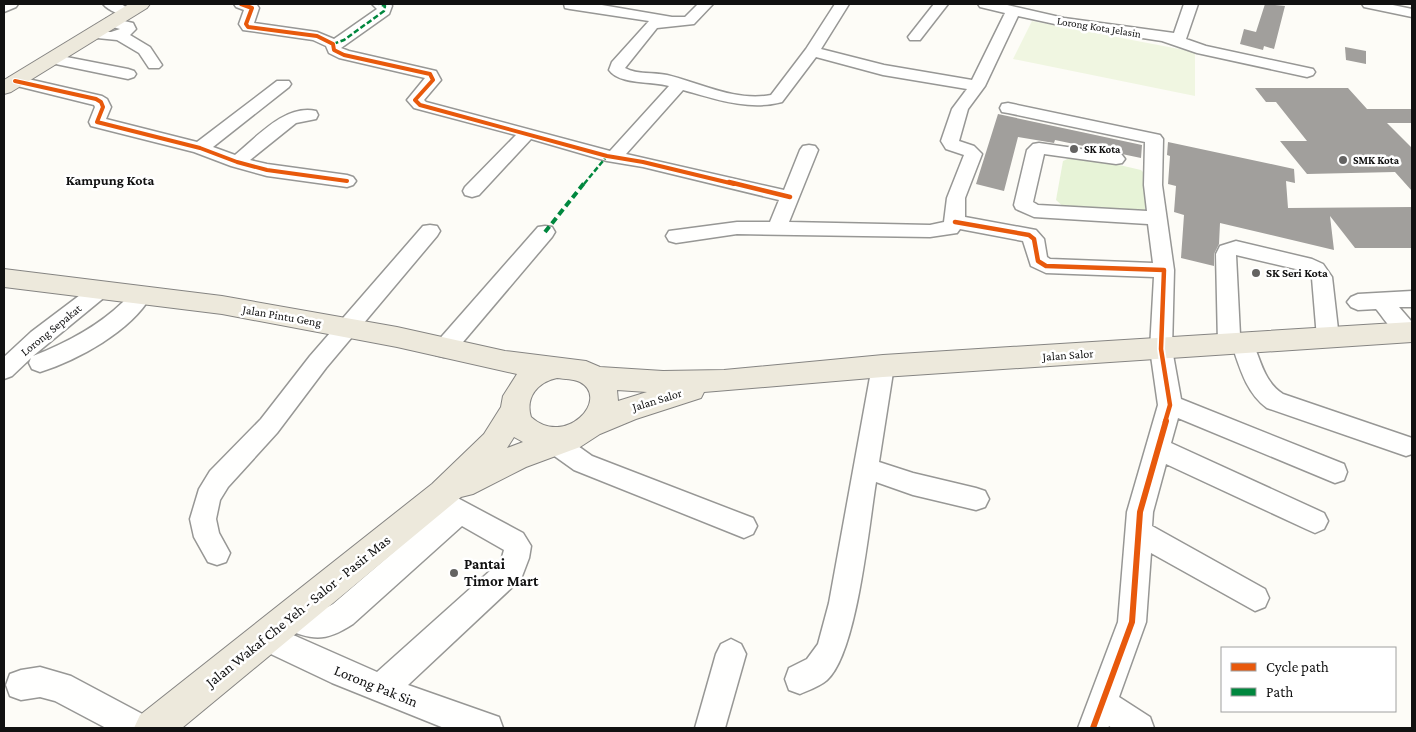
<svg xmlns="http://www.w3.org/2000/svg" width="1416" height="732" viewBox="0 0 1416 732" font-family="'Crimson Pro',serif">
	<rect width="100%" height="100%" fill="#fdfcf7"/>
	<path fill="#e7f3d7" d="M1076 155 1141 170 1146 175 1145 210 1134 213 1066 209 1056 200 1063 161Z"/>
	<path fill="#f0f6e1" d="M1032 21 1195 52V96L1013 59Z"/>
	<g fill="#a19f9c">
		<path d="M1265 4 1285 6 1274 49 1264 46 1263 50 1240 44 1244 29 1256 32Z"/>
		<path d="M1345 47 1366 51V64L1346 60Z"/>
		<path d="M1255 88H1348L1367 109H1412V123H1387L1412 148V191L1395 172 1307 174 1280 141H1307L1276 102H1266Z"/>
		<path d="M998 114 1142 145 1141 158 1055 140 1054 143 1018 137 1004 191 976 184Z"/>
		<path d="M1168 142 1294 169 1295 183 1286 181 1288 208 1412 207V248H1355L1330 216 1334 250 1220 223 1219 244 1214 254V266L1181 258 1184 215 1174 212 1176 186 1168 184 1170 156 1167 155Z"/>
	</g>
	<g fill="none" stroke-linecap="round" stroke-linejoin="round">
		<defs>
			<g id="minor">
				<path d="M4 4H18L16 7 4 12Z"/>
				<path d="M103 4H121L134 12 132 15C123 17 109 11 103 4Z"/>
				<path d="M234 4 257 5 259 8 254 23 317 32 334 39 377 9 372 4H391L392 6 389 14 341 48 349 51 436 71 441 80 424 100 426 102 610 151 669 86C653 81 619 85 609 70L612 62 649 21 570 9 565 8 564 4H596L672 17H685L698 4H713L694 24 657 28 625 68C638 75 653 72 667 75 700 83 736 102 771 95L806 49 835 4H849L821 49 884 65 972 80 1005 13 980 7 978 4H1003L1064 18 1174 33 1184 4H1198L1186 39 1206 46 1313 69 1315 72 1313 75 1307 77 1197 53 1162 41 1064 26 1018 16 985 86 968 109 959 141 974 146 982 154 965 198V217L1036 230 1044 239 1047 257 1050 259 1153 263 1148 224 1034 217 1016 209 1014 205 1027 150 1033 144 1039 143 1116 154 1122 155 1125 159 1122 163 1116 164 1044 154 1033 202 1038 205 1147 211 1144 185 1145 142 1008 113 1002 112 1000 108 1002 104 1008 103 1160 135 1163 139 1162 185 1174 270 1172 349 1181 399 1344 464 1347 472 1344 480 1335 483 1178 418 1171 443 1324 513 1328 521 1324 529 1315 533 1306 529 1166 464 1153 512 1152 526 1265 589 1269 598 1265 607 1255 611 1151 553 1146 622 1119 697 1150 717 1154 728H1112L1109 726 1108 728H1078L1118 622 1127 512 1158 405 1150 349 1154 277 1046 273 1031 266 1023 241 960 229 957 233 930 237 737 234 676 243 669 241 666 236 669 231 737 222H770L779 200 643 167 607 161 531 139 479 195 472 197 465 195 463 191 465 187 516 135 414 108 407 100 425 78 339 58 329 53 326 46 313 40 243 30 239 24 244 10 236 7ZM816 57 883 75 967 89 952 109 941 141 946 149 964 155 947 198 944 222 930 225 789 222 818 150 815 146 809 145 803 146 800 150 784 190 626 154 683 90C715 99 749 111 782 102Z"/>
				<path d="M934 4H948L920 40H910L908 37Z"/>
				<path d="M1362 4H1388L1412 9V17L1364 7Z"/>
				<path d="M111 18 133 23 136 29 130 35 150 47 162 65 159 68H149L139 53 117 40 87 37 85 34 87 31 111 32 120 29 106 25 104 22 106 19Z"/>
				<path d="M51 54 128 69 134 71 136 74 134 77 128 79 46 62 43 59 46 56Z"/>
				<path d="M15 76 102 96 107 99 111 107 106 119 197 142 277 81H289L291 84 289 87 213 147 235 155C257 137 285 104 316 111L318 115 316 119 296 123 250 160 267 164 347 175 353 177 356 181 353 185 347 187 267 176 231 166 194 152 91 126 89 122 95 107 94 105 9 84 7 81 9 78Z"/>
				<path d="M430 225 437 226 440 231 437 236 326 368 277 433 228 487 220 500 216 519 219 533 230 553 226 562 217 565 208 562 194 537 190 519 199 489 210 471 261 419 310 356 423 226Z"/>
				<path d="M545 226 552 227 555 232 552 237 452 355 444 357 436 355 433 349 436 343 538 227Z"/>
				<path d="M1236 241 1312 259 1323 264 1332 277 1339 338 1336 344 1328 346 1320 344 1317 338 1312 278 1309 274 1300 270 1236 255 1240 335 1250 337C1261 358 1262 380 1283 394L1412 438V454L1406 456 1267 408C1248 394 1241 372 1234 351L1229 352 1221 350 1218 344 1216 254 1220 246Z"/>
				<path d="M99 284 106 286 109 291 106 296 33 356C66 343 97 327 123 302 131 294 135 287 148 291L151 296C131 331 78 360 40 372L32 369 29 363 31 358 12 376 4 379V357L31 332 92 286Z"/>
				<path d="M1412 291V307H1399L1412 322V339C1398 343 1385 319 1376 309L1358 310 1351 307 1347 302 1351 297 1358 294Z"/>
				<path d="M883 357 891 360 894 366 879 462 913 473 976 488 985 491 989 499 985 507 976 510 913 495 876 482C869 524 857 654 827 680 820 686 809 690 800 694L789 690 785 679 789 668 807 659 818 644 829 603 872 366 875 360Z"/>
				<path d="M555 433 564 436 592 456 753 518 757 526 753 534 744 538 574 470 546 450 543 443 546 436Z"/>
				<path d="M437 487 523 533 531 546 529 558 521 579 408 685 499 717 503 728H444L332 683 256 647 252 637 256 627 266 623 377 672 501 561 504 550 462 526 353 624C324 643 312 640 281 627L277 617 281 607C302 599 309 619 333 604L439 513 428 506 424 498 428 490Z"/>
				<path d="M731 639 741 644 746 654 725 728H695L716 654 721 644Z"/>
				<path d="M40 667 71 676 148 717 152 728H106L55 701 40 697 21 700 10 696 6 685 10 674 21 670Z"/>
			</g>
			<g id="major">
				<path d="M129 4H150L147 8 11 92 4 94V80Z"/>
				<path d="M4 269 222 296 397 327 505 351 586 361 600 367 663 371 724 370 883 355 1412 322V342L883 377 704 392 701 398 636 419 600 434 580 447 526 467 473 494 461 497 182 728H134L140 715 432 484 484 434 501 407 503 396 517 374 397 347 222 314 4 287ZM557 378C564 379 574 379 580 382 611 399 565 448 531 417 525 397 538 382 557 378ZM617 390 647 392 618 401ZM514 437 523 442 507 448Z"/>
			</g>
		</defs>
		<use href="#minor" stroke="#979795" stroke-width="3"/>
		<use href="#major" stroke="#858482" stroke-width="2"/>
		<use href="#minor" fill="#fffffe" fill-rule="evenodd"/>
		<use href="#major" fill="#ede9dc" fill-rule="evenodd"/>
		<g stroke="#00873e" stroke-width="2.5" stroke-dasharray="5.5 2.5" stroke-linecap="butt">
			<path d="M333 44 344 40 384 11 385 6 379 4"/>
			<path d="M584 184 607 156"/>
		</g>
		<path stroke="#00873e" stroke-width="4" stroke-dasharray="7 4" stroke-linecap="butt" d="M545 232 585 182"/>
		<defs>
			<g id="cycleway-far2">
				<path d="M241 4 252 8 246 24 248 27 317 36 333 44 334 50 344 55 430 74 433 80 415 100 420 105 607 156 643 162 734 184"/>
				<path d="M15 81 96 99 101 102 103 107 97 122 200 148 237 162 267 170 347 181"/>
			</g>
			<g id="cycleway-far1">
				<path d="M729 182 790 197"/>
				<path d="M955 222 1029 235 1034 239 1038 261 1046 266 1164 270 1161 349 1170 405 1165 422"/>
			</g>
			<path id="cycleway" d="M1093 728 1132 622 1140 512 1166 421"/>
		</defs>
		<use href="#cycleway-far2" stroke="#fff" stroke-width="6"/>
		<use href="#cycleway-far1" stroke="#fff" stroke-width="8"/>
		<use href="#cycleway" stroke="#fff" stroke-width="9"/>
		<use href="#cycleway-far2" stroke="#e8590c" stroke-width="4"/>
		<use href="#cycleway-far1" stroke="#e8590c" stroke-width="4.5"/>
		<use href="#cycleway" stroke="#e8590c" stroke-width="6"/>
	</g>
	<g fill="#646362" stroke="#fff" stroke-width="2">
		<circle cx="1074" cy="149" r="5"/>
		<circle cx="1343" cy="160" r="5"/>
		<circle cx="1256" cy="273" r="5"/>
		<circle cx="454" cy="573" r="5"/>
	</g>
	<g text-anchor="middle" stroke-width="5" stroke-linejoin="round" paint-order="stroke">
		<g font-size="11" fill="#111" stroke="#fff">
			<text transform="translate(1099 27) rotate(9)" y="4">Lorong Kota Jelasin</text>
		</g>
		<g font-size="11" font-weight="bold" fill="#111" stroke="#fff" text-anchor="start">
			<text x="1084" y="153">SK Kota</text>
			<text x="1353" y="164">SMK Kota</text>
		</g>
		<g font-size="12" font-weight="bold" fill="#111" stroke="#fff" text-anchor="start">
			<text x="1266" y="277">SK Seri Kota</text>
		</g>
		<g font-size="12" fill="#111" stroke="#fff">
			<text transform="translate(282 316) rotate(10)" y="4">Jalan Pintu Geng</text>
			<text transform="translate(51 330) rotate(-39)" y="4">Lorong Sepakat</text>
			<text transform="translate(1068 355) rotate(-4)" y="4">Jalan Salor</text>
			<text transform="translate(657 400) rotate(-17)" y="4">Jalan Salor</text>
		</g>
		<g font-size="14" font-weight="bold" fill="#111" stroke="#fff">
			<text x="110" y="185">Kampung Kota</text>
		</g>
		<g font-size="15" font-weight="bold" fill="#111" stroke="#fff" text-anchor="start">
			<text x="464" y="569">Pantai<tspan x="464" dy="17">Timor Mart</tspan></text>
		</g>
		<g font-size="15" fill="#111" stroke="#fff">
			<text transform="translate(298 611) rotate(-39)" y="5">Jalan Wakaf Che Yeh - Salor - Pasir Mas</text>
			<text transform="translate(376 686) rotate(22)" y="5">Lorong Pak Sin</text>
		</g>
	</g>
	<rect width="1416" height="732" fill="none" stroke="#111111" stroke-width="10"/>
	<rect x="1221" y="647" width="175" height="65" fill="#ffffff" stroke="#a0a0a0"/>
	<rect x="1231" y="663" width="25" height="8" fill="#e8590c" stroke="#a0a0a0"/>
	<text x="1266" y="672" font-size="15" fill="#111111">Cycle path</text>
	<rect x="1231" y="688" width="25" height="8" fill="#00873e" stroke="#a0a0a0"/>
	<text x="1266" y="697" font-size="15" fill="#111111">Path</text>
</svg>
